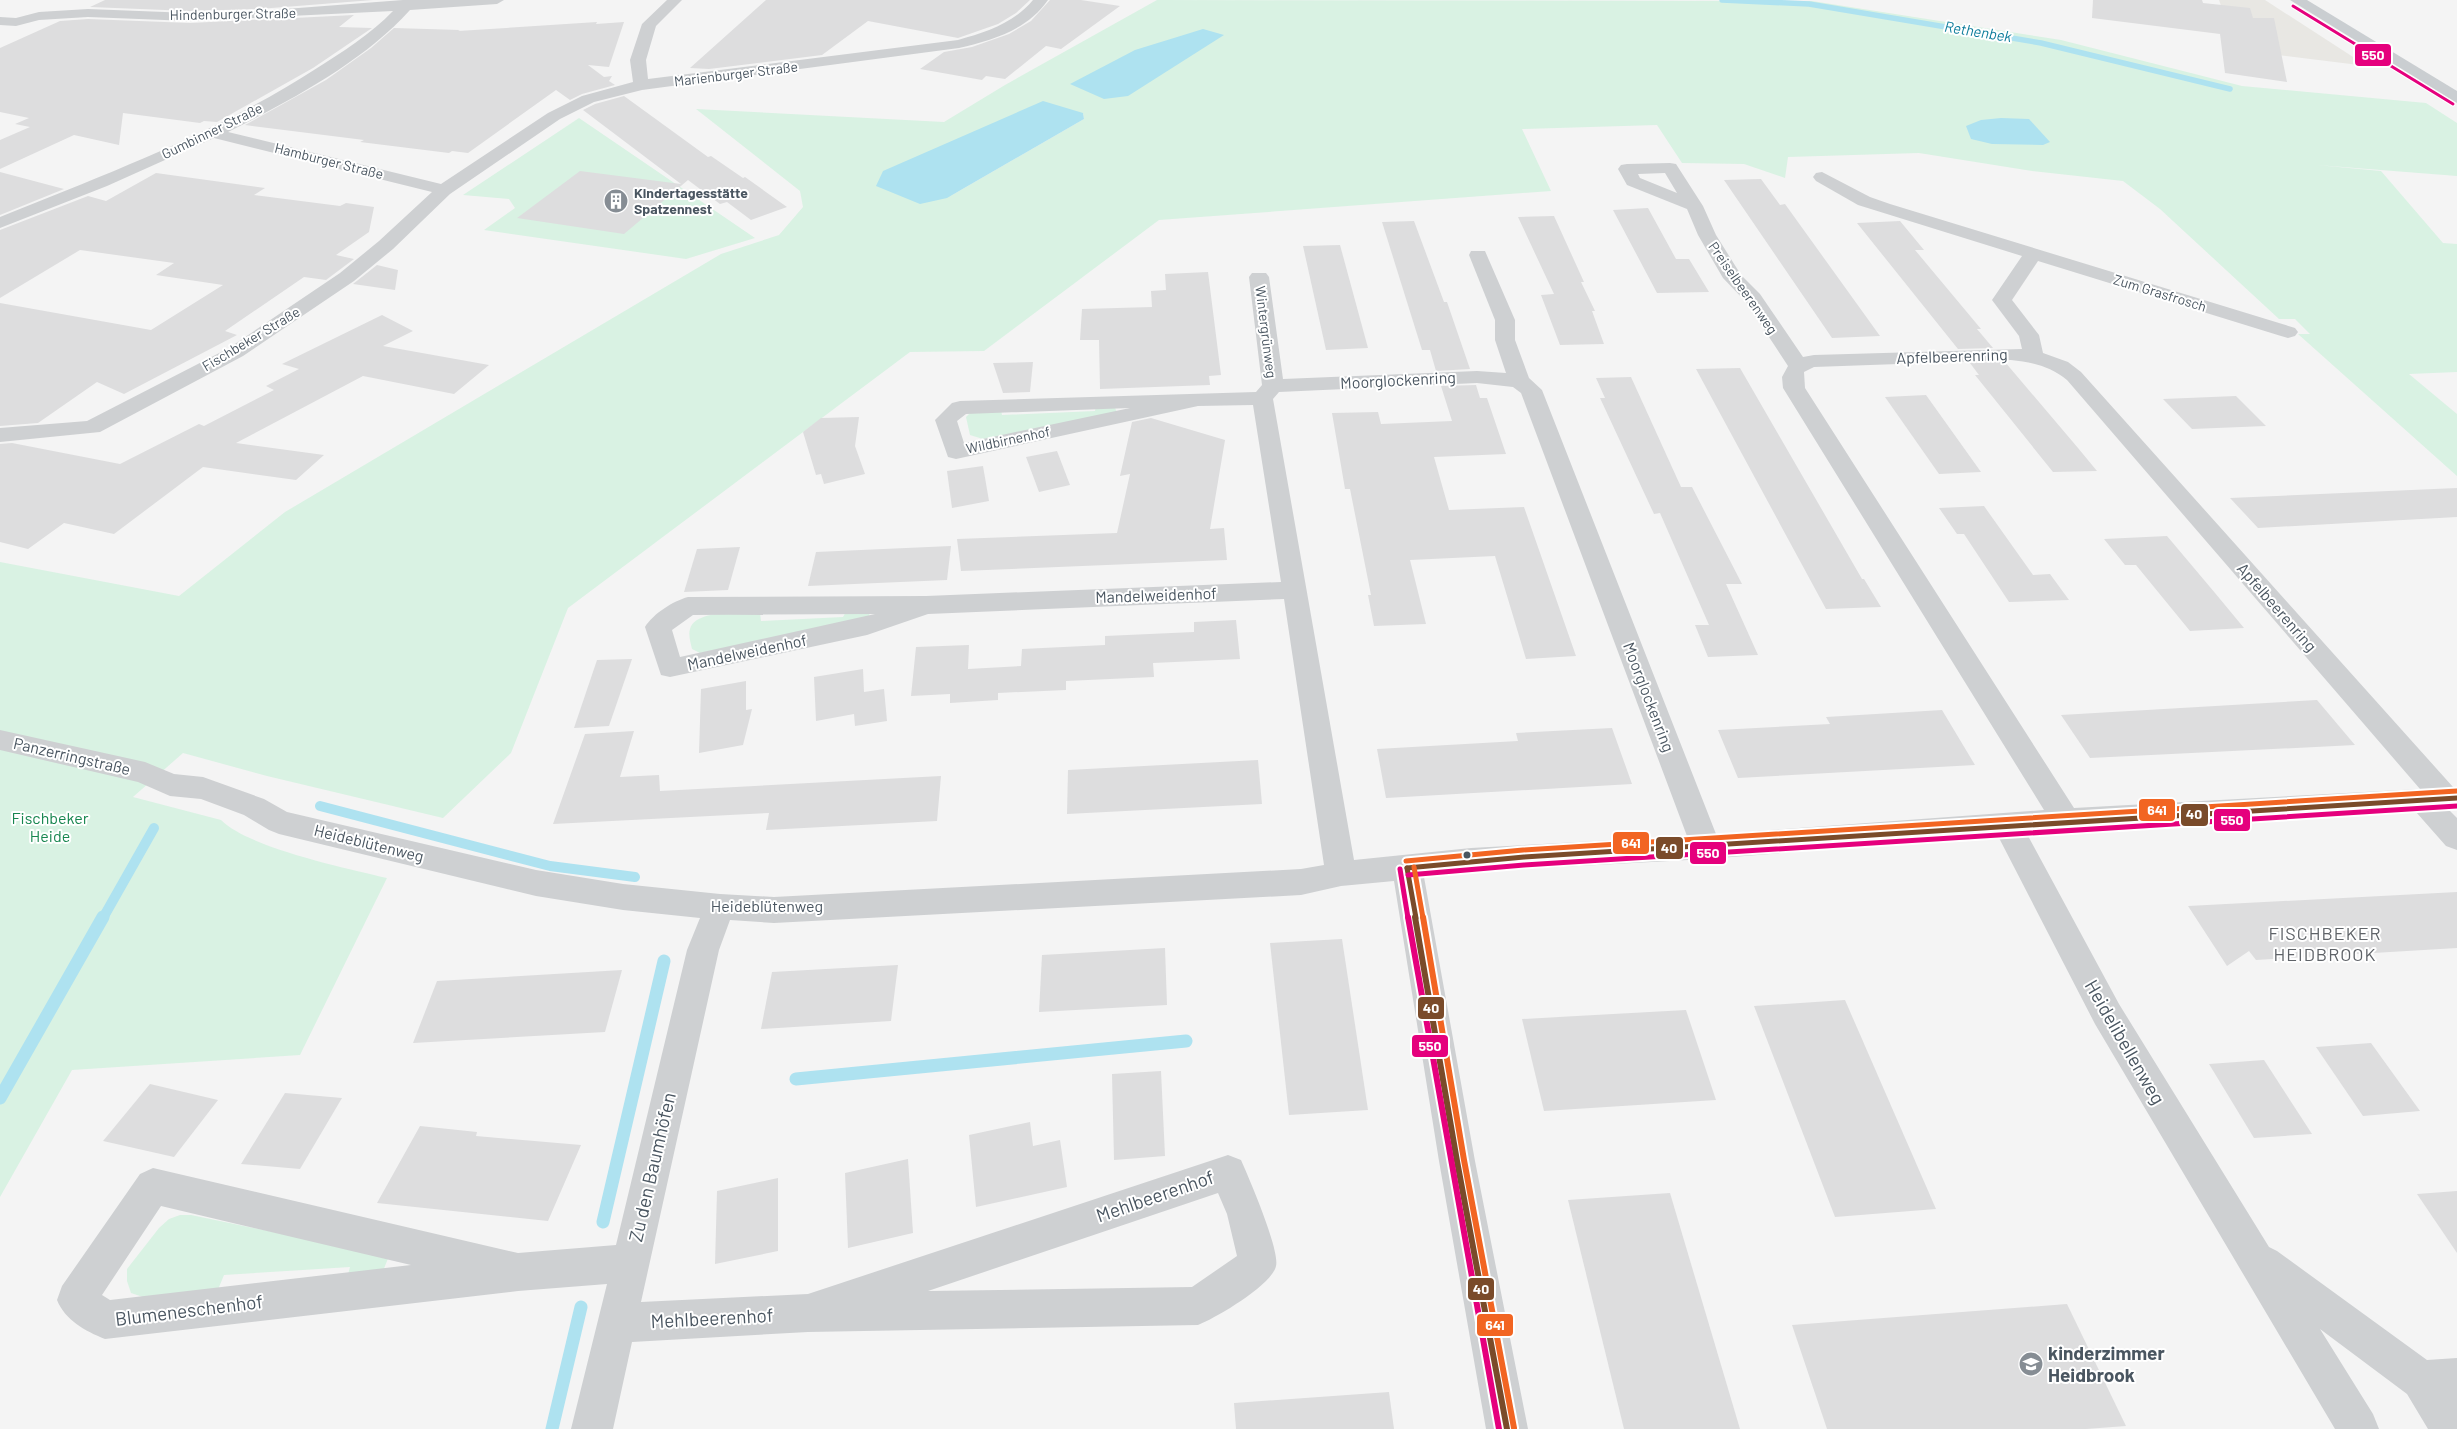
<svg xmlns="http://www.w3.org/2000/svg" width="2457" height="1429" viewBox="0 0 2457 1429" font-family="Barlow,sans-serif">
	<rect width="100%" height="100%" fill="#f4f4f4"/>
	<path fill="#e8e7e3" d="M2219 0H2265L2367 66 2244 51 2229 29Z"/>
	<g fill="#d9f2e3" fill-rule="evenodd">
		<path d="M1157 0 1812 1 2061 40 2242 86 2426 103 2457 123V176L2317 165 2381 171 2443 243 2457 244V372L2409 374 2457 414V476L2298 334H2310L2295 319H2279L2160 209 2123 181 2032 171 1919 153 1788 157 1785 178 1744 164 1682 163 1657 125 1522 129 1551 191 1159 220 984 351 910 352 568 608 511 753 443 818 267 776 183 753 133 797 221 820C249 848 346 868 387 878L300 1055 72 1070 0 1197V562L179 596 285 512 721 254 779 235 803 207 800 191 696 109 944 122 1005 85ZM1083 113 1084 119 947 198Z"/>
		<path d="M579 118 755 238 686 259 484 230 515 208 509 199 463 195Z"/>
		<path d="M1114 405 1117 413 983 439 970 435 966 417 971 412 1001 410 1002 415 1095 411 1096 406Z"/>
		<path d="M848 608H870L869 618 700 653 692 649C691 644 688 635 690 629 695 609 742 613 760 613L761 621 843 617Z"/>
		<path d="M180 1215H191L389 1256 379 1281 346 1282 350 1267 224 1275 217 1292 143 1297 131 1293 127 1281V1269L159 1228 169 1219Z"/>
	</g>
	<g fill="#aee2f0">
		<path d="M1203 29 1224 35 1128 96 1104 99 1070 84 1135 50Z"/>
		<path d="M1043 101 1083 113 1084 119 947 198 920 204 876 186 883 171Z"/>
		<path d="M2001 118 2029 119 2050 142 2043 145 1992 144 1971 139 1966 126 1981 120Z"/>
	</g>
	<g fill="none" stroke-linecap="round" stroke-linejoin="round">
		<path stroke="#aee2f0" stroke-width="5.5" d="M1722 0 1809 4 2041 43 2230 89"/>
		<g stroke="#aee2f0" stroke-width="10">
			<path d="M320 806 550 866 635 877"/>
			<path d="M103 918 154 828"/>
		</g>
		<g stroke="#aee2f0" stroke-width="13">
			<path d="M796 1079 1186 1041"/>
			<path d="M0 1098 103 917"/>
			<path d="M603 1222 664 961"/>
			<path d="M552 1429 581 1307"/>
		</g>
	</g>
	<g fill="#ddddde">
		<path d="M105 0H373L259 9 190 11 90 7Z"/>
		<path d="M766 0H1030L1016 13 998 24 958 38 868 21 822 55 709 69 690 68Z"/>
		<path d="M1050 0H1081L1120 6 1061 49 1046 46 1005 79 986 76 982 80 920 69 944 52 972 47 1009 34 1031 21Z"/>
		<path d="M2093 0H2202L2203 3 2250 8 2253 18H2274L2287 82 2225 73 2220 34 2092 18Z"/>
		<path d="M354 15 339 27 372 28 313 68 217 122 204 121 200 123 123 113 119 145 74 135 0 169V140L30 127 15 124 29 118 0 112V48L60 21 88 19 190 23Z"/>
		<path d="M597 22 596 24 624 22 609 67 588 65 604 77 612 76 609 81 615 85 582 94 570 100 556 90 468 153 452 151 449 153 360 142 364 140 245 125 326 80 371 48 394 28 460 30 458 31Z"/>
		<path d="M624 96 708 157 711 156 743 178 745 177 787 207 751 220 727 202 720 204 688 180 624 234 517 218 580 171 681 184 583 110 595 104Z"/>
		<path d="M0 172 64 189 0 215Z"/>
		<path d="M156 173 265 188 254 195 340 206 346 203 374 207 369 232 336 255 354 259 326 280 304 277 225 331 237 335 124 394 97 382 38 423 0 426V303L151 330 223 285 156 275 174 263 80 250 0 298V230L88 196 106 201Z"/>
		<path d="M1761 179 1780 205 1785 204 1880 336 1832 338 1724 180Z"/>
		<path d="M1648 208 1676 259H1689L1709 292 1657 293 1613 210Z"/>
		<path d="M1554 216 1584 282H1581L1595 311H1592L1604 344 1560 345 1541 295 1554 294 1518 217Z"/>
		<path d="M1414 221 1444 302H1447L1470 369 1436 371 1430 350H1422L1382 222Z"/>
		<path d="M1900 221 1924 250H1915L1981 329H1977L1993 348 1958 349 1857 223Z"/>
		<path d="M1340 245 1368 348 1326 350 1303 246Z"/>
		<path d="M377 265 398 270 395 290 353 284Z"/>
		<path d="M1208 272 1221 375 1209 376 1210 385 1100 389 1099 340H1080L1082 309 1152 307 1151 291 1166 290 1165 274Z"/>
		<path d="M382 315 413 331 383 346 489 365 454 394 363 376 236 443 324 455 296 480 203 467 114 534 64 523 28 549 0 542V444L12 443 120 464 199 424 204 426 274 390 266 386 299 369 282 364Z"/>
		<path d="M1033 362 1030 392 1003 393 993 363Z"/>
		<path d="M2005 362 2078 448 2097 471 2053 472 1975 375H1979L1970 363Z"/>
		<path d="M1740 368 1862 579H1864L1881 607 1826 609 1696 369Z"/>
		<path d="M1631 377 1681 487H1692L1742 584H1726L1758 655 1708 657 1695 625H1709L1660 513 1654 514 1600 398H1605L1596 378Z"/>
		<path d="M1476 385 1480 398H1487L1506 454 1434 457 1449 510 1524 507 1576 656 1526 659 1495 556 1410 560 1426 624 1374 626 1368 595H1371L1350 489H1345L1332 413 1378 412 1381 424 1452 421 1441 386Z"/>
		<path d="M1926 395 1981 472 1939 474 1885 397Z"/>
		<path d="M2236 396 2266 426 2192 429 2163 399Z"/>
		<path d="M859 417 855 446 865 474 824 484 821 474 816 475 803 432 821 418Z"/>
		<path d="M1151 418 1225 440 1210 529 1224 528 1227 560 961 571 957 539 1117 533 1130 474 1120 476 1132 422Z"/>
		<path d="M1057 451 1070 485 1039 492 1026 457Z"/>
		<path d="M983 466 989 501 952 508 947 471Z"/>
		<path d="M2457 488V517L2258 528 2230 498Z"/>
		<path d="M1984 506 2033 575 2050 574 2069 600 2009 602 1964 534H1957L1939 508Z"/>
		<path d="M2167 536 2215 593 2244 628 2190 631 2136 565H2125L2104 539Z"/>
		<path d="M951 546 947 580 808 586 816 552Z"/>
		<path d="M740 547 728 590 684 592 697 549Z"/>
		<path d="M1236 620 1240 659 1153 663 1154 677 1066 681V690L998 693V700L950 703V694L911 696 916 647 969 645 968 669 1021 666 1022 649 1105 645V636L1194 632V622Z"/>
		<path d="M632 659 609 726 574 728 597 660Z"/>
		<path d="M863 669 864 692 884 689 887 721 855 726 854 714 816 721 814 677Z"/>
		<path d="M746 681V710L752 709 743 745 699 753 701 689Z"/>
		<path d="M2317 700 2355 745 2090 758 2061 715Z"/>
		<path d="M1942 710 1975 765 1738 778 1718 730 1830 724 1826 717Z"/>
		<path d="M1612 728 1632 784 1386 798 1377 749 1518 741 1516 733Z"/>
		<path d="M634 731 620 777 659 775 660 791 941 776 937 821 766 830 769 813 553 824 585 734Z"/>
		<path d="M1258 760 1262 804 1067 814 1068 770Z"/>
		<path d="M2457 892V948L2256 960 2249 951 2227 966 2188 906Z"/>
		<path d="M1342 939 1368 1110 1289 1115 1270 943Z"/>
		<path d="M1165 948 1167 1005 1039 1012 1042 955Z"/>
		<path d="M898 965 891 1021 761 1029 772 972Z"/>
		<path d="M622 970 605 1032 413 1043 437 981Z"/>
		<path d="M1845 1000 1936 1209 1835 1217 1754 1006Z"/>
		<path d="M1686 1010 1716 1100 1544 1111 1522 1019Z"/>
		<path d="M2371 1043 2420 1111 2363 1116 2316 1047Z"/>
		<path d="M2264 1060 2312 1134 2254 1138 2209 1064Z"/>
		<path d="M1161 1071 1165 1156 1114 1160 1112 1074Z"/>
		<path d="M150 1084 218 1100 174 1157 103 1141Z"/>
		<path d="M285 1093 342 1098 300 1169 241 1164Z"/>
		<path d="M1030 1122 1033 1146 1060 1140 1067 1187 976 1207 969 1135Z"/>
		<path d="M420 1126 477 1132 476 1136 581 1145 548 1221 377 1203Z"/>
		<path d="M908 1159 913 1233 848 1248 845 1173Z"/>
		<path d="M778 1178V1251L715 1264 717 1191Z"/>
		<path d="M2457 1191V1253L2417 1194Z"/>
		<path d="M1670 1193 1740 1429H1624L1568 1200Z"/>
		<path d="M2067 1304 2126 1426 2086 1429H1827L1792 1325Z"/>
		<path d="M1389 1392 1394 1429H1236L1234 1403Z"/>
	</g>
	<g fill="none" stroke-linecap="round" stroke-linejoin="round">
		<g fill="#ced0d2" fill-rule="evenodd">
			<path d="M403 0H504L497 4 410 10C362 63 291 100 228 132L441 184 548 113 582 96 633 82 630 60 642 24 667 0H682L656 26 646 60 648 79 958 40C987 32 1014 23 1033 0H1048C1027 30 993 40 959 48L642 90 594 102 560 119 450 194 393 249 354 281 243 356 100 432 0 442V428L87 421 229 348 340 273 379 241 432 192 214 138 107 186 0 228V217C107 174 216 133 314 70 341 53 371 34 393 11L190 21 88 17 39 20 16 26 0 25V17L16 18 39 12 88 9 190 13 259 11Z"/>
			<path d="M1670 163 1676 164 1703 206 1716 235 1741 275 1760 294 1803 357 1814 355 2022 349 2019 336 1992 300 2022 256 1858 205 1816 181 1813 177 1816 173 1822 172 1870 197 1890 204 2295 328 2298 332 2295 336 2288 338 2281 336 2038 261 2012 300 2039 335 2043 353 2068 362 2081 372 2453 787H2457V809L2449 810 2457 818V850L2446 846 2416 812 2027 834 2119 1004 2269 1247 2277 1251 2427 1360 2457 1358V1429H2428L2407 1394 2320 1329 2373 1414 2379 1429H2335L2095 1024 1998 836 1706 859 1471 872 1424 877 1475 1161 1528 1429H1486L1439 1161 1394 881 1341 886 1301 895 774 923 730 920 719 950 641 1302 808 1294 1228 1155 1241 1160C1249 1178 1280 1250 1276 1266 1272 1285 1216 1318 1198 1325L808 1332 632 1342 613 1429H571L607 1284 518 1291 105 1339C85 1331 65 1320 57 1300L62 1286 140 1174 153 1168 518 1253 616 1245 687 950 700 918 623 910 536 896 279 834 269 830 244 815 201 799 170 796 138 782 0 750V730L145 762 174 774 203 777 264 799 287 812 536 870 623 884 720 894 774 897 1301 869 1324 865 1284 599 928 614 867 635 670 677 661 675 645 627C653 614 673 601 688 597L926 596 1281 582 1253 405 1198 406 956 459 948 457 935 420 952 403 960 401 1256 392 1262 385 1249 277 1252 273H1266L1269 277 1283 379 1477 371 1506 373 1495 340V320L1469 255 1471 251H1485L1515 320V340L1529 378 1542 390 1716 834 2044 810 1783 388 1782 377 1788 366 1746 302 1723 278 1698 235 1687 209 1627 185 1618 169 1621 165 1627 164ZM1665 173 1677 193 1640 178 1638 174ZM2011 360C2032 362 2050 366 2067 380L2420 789 2074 808 1805 388 1804 372 1814 367ZM1477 383 1513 387 1521 393 1687 836 1471 848 1354 860 1273 399 1279 392ZM1130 408 964 443 957 421 966 414ZM875 614 680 657 672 630 693 615ZM1218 1193 1227 1214 1237 1256 1192 1287 928 1291ZM161 1206 411 1265 110 1300 102 1295Z"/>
		</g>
		<path fill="#caced1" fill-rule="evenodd" d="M2290 0H2307L2457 91V103Z"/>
		<defs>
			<g id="bus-1-far1">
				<path d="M1407 868 1524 857 2457 798"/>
				<path d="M1407 868 1416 918"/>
			</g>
			<path id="bus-1" d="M1415 917 1457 1161 1507 1429"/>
			<path id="bus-2-far2" d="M2293 6 2453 104"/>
			<g id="bus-2-far1">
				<path d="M1400 869 1408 918"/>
				<path d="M1408 875 1524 865 2457 806"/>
			</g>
			<path id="bus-2" d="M1408 917 1499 1429"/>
			<g id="bus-3-far1">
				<path d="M1406 861 1523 850 2457 791"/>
				<path d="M1414 867 1423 918"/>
			</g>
			<path id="bus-3" d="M1423 917 1464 1160 1514 1428"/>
		</defs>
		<use href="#bus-1-far1" stroke="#fff" stroke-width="9"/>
		<use href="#bus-1" stroke="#fff" stroke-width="10"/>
		<use href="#bus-2-far2" stroke="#fff" stroke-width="5"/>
		<use href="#bus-2-far1" stroke="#fff" stroke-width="9"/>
		<use href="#bus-2" stroke="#fff" stroke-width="10"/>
		<use href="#bus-3-far1" stroke="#fff" stroke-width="9"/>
		<use href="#bus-3" stroke="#fff" stroke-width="10"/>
		<use href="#bus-1-far1" stroke="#7a4b2a" stroke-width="5"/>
		<use href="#bus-1" stroke="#7a4b2a" stroke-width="6"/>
		<use href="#bus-2-far2" stroke="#e5007d" stroke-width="3"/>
		<use href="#bus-2-far1" stroke="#e5007d" stroke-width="5"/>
		<use href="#bus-2" stroke="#e5007d" stroke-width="6"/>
		<use href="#bus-3-far1" stroke="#f26522" stroke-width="5"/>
		<use href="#bus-3" stroke="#f26522" stroke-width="6"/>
	</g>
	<defs>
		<symbol id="building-disc" viewBox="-11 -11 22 22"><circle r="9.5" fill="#868d94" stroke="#fff"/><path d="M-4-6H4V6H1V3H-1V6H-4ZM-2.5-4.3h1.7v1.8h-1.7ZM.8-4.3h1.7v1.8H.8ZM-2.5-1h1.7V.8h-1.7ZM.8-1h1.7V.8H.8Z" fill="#fff"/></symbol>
		<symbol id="school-disc" viewBox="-11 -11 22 22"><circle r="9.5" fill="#868d94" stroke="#fff"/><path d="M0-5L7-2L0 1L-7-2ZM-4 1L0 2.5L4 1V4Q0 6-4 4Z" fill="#fff"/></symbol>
	</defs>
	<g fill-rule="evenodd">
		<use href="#building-disc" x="602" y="187" width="28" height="28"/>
		<use href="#school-disc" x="2017" y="1350" width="28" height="28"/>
	</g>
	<circle fill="#4a5661" stroke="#fff" stroke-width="2" cx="1467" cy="855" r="4.5"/>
	<g text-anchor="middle" stroke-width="4" stroke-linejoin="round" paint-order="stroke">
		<g font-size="14" fill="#4a5661" stroke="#fff">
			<text transform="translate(233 14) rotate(-1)" y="5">Hindenburger Straße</text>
			<text transform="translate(736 74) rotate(-7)" y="5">Marienburger Straße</text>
			<text transform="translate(212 131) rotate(-26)" y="5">Gumbinner Straße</text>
			<text transform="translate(329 161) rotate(14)" y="5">Hamburger Straße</text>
			<text transform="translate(1743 288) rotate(55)" y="5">Preiselbeerenweg</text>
			<text transform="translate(2160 293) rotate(17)" y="5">Zum Grasfrosch</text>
			<text transform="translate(1266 332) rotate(83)" y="5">Wintergrünweg</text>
			<text transform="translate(251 339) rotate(-31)" y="5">Fischbeker Straße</text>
			<text transform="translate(1008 440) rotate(-12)" y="5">Wildbirnenhof</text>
		</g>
		<g font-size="14" font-weight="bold" fill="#4a5661" stroke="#fff" text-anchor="start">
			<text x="634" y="198">Kindertagesstätte<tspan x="634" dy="16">Spatzennest</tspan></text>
		</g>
		<g font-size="15" font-style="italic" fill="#0c7c9b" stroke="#fff">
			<text transform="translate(1978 32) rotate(9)" y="5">Rethenbek</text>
		</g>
		<g font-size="16" fill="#4a5661" stroke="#fff">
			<text transform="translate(1952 356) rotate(-2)" y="6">Apfelbeerenring</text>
			<text transform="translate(1398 380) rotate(-3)" y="6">Moorglockenring</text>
			<text transform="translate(1156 595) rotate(-2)" y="6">Mandelweidenhof</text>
			<text transform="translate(2277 607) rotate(49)" y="6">Apfelbeerenring</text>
			<text transform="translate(747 652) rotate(-12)" y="6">Mandelweidenhof</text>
			<text transform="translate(1649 697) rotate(69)" y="6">Moorglockenring</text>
			<text transform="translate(72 756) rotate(13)" y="6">Panzerringstraße</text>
			<text transform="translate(369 843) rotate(14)" y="6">Heideblütenweg</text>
			<text x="767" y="912">Heideblütenweg</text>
		</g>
		<g font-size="16" fill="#17864f" stroke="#fff">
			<text x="50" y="824">Fischbeker<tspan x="50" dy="18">Heide</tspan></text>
		</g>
		<g font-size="18" letter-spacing="1" fill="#5f6368" stroke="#fff">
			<text x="2325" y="940">FISCHBEKER<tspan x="2325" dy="21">HEIDBROOK</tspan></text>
		</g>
		<g font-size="19" fill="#4a5661" stroke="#fff">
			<text transform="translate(2125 1042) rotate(60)" y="7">Heidelibellenweg</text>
			<text transform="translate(652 1167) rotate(-77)" y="7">Zu den Baumhöfen</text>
			<text transform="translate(1155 1196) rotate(-19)" y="7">Mehlbeerenhof</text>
			<text transform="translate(189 1310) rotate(-7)" y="7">Blumeneschenhof</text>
			<text transform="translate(712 1318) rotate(-3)" y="7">Mehlbeerenhof</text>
		</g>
		<g font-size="19" font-weight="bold" fill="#4a5661" stroke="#fff" text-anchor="start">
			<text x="2048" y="1360">kinderzimmer<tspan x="2048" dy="22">Heidbrook</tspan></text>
		</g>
	</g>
	<g stroke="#fff" stroke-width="2">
		<rect x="2354" y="43" width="38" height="24" rx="5" fill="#e5007d"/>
		<rect x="2138" y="798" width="38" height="24" rx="5" fill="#f26522"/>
		<rect x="2180" y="803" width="29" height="24" rx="5" fill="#7a4b2a"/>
		<rect x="2213" y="808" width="38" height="24" rx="5" fill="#e5007d"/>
		<rect x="1612" y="831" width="38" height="24" rx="5" fill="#f26522"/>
		<rect x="1655" y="836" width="29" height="24" rx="5" fill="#7a4b2a"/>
		<rect x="1689" y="841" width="38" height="24" rx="5" fill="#e5007d"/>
		<rect x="1417" y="996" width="28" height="24" rx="5" fill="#7a4b2a"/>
		<rect x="1411" y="1034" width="38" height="24" rx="5" fill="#e5007d"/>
		<rect x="1467" y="1277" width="28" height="24" rx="5" fill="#7a4b2a"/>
		<rect x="1476" y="1313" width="38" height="24" rx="5" fill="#f26522"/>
	</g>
	<g font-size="14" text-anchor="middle" font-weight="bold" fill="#fff">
		<text x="2373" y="60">550</text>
		<text x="2157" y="815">641</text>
		<text x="2194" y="819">40</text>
		<text x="2232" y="825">550</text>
		<text x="1631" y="848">641</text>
		<text x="1669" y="853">40</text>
		<text x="1708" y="858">550</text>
		<text x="1431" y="1013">40</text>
		<text x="1430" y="1051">550</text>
		<text x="1481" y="1294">40</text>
		<text x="1495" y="1330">641</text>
	</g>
</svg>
